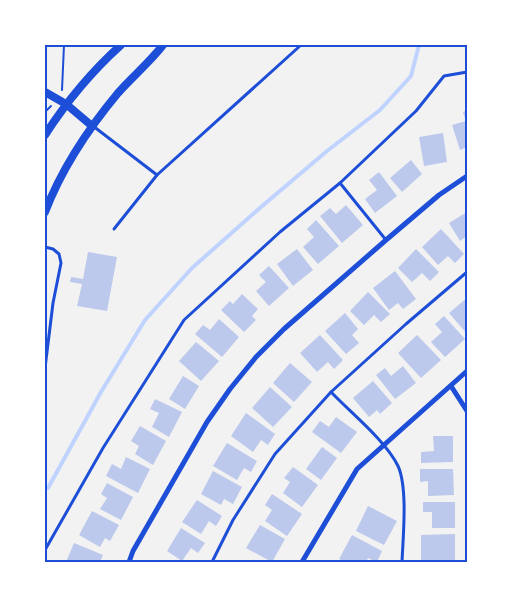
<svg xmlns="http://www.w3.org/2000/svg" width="512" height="607" viewBox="0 0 512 607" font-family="'Exo 2',sans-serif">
	<rect width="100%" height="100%" fill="#f2f2f2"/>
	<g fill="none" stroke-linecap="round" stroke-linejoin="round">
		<path stroke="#bfd3fe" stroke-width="4" d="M48 488 101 392 145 320 192 268 261 207 327 151 380 110 411 76 419 45"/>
	</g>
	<g fill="#bdc9ec">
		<path d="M467 110V147L460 150 452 125 466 121 463 112Z"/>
		<path d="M443 133 447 162 424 166 419 137Z"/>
		<path d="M411 160 422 174 402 192 390 178Z"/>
		<path d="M379 172 397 196 375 213 365 199 377 190 369 180Z"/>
		<path d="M346 205 363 225 342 243 320 216 330 208 336 214Z"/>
		<path d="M467 212V236L460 241 449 223Z"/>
		<path d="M316 220 339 246 318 264 303 247 314 237 307 229Z"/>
		<path d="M441 229 464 254 455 263 448 256 438 265 422 247Z"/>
		<path d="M297 249 313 270 293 286 277 264Z"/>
		<path d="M416 249 439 272 430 281 422 273 412 282 398 268Z"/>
		<path d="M88 252 117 257 107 311 77 306 82 284 70 282 71 277 83 279Z"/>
		<path d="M269 266 289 288 269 306 256 291 266 282 259 275Z"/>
		<path d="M395 271 416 299 403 309 398 303 389 310 373 288Z"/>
		<path d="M368 292 390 314 381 322 374 315 364 325 350 311Z"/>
		<path d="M242 294 258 309 252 316 256 320 244 332 221 310 230 301 233 304Z"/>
		<path d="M467 298V334L449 313Z"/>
		<path d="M345 313 358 329 352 335 359 343 346 354 325 331Z"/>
		<path d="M444 316 465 339 445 357 431 342 442 332 435 324Z"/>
		<path d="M219 319 239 337 222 357 195 334 203 325 210 330Z"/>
		<path d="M320 335 343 360 334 369 328 362 317 372 300 353Z"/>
		<path d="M417 335 441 360 421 378 398 353Z"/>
		<path d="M196 342 219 361 201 381 179 361Z"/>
		<path d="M290 363 312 382 294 402 273 383Z"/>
		<path d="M403 366 416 383 395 399 376 375 385 368 391 376Z"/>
		<path d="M183 376 199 386 185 409 169 399Z"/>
		<path d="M373 381 392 403 380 414 377 410 369 417 353 398Z"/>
		<path d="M270 387 292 407 273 427 252 408Z"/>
		<path d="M155 399 182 412 169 437 152 427 159 413 150 409Z"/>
		<path d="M246 413 275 434 268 445 261 440 253 452 231 436Z"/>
		<path d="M336 417 357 432 341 453 312 432 320 421 329 427Z"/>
		<path d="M140 426 166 441 153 465 135 454 139 446 131 441Z"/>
		<path d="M433 436H453V462L421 463V452L434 451Z"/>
		<path d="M227 443 257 461 251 472 244 468 237 480 213 466Z"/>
		<path d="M322 447 337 458 321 480 306 469Z"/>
		<path d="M126 457 150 469 138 493 106 476 112 464 121 469Z"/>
		<path d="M293 467 318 485 302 507 283 493 290 482 284 478Z"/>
		<path d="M420 469H453L454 495 428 496V481L420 482Z"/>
		<path d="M213 471 242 487 233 504 224 499 221 505 201 494Z"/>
		<path d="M107 483 133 497 121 520 100 509 107 498 101 494Z"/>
		<path d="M272 494 302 514 287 536 265 521 272 510 265 505Z"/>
		<path d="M197 500 222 516 216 526 209 521 201 534 182 522Z"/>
		<path d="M423 502H455V528H432V512H423Z"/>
		<path d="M368 506 397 521 384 545 356 531Z"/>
		<path d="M92 511 119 525 110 541 105 538 100 547 79 535Z"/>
		<path d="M260 525 285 539 272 562 246 548Z"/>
		<path d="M181 528 205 543 198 553 191 548 182 561 167 551Z"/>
		<path d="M455 534V561L421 562V535Z"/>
		<path d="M352 535 382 551 377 562 368 558 366 562H345L339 559Z"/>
		<path d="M74 543 103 555 100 562H66Z"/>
	</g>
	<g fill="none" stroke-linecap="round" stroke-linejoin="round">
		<g stroke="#1d4ed8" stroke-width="2">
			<path d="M62 90 64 45"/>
			<path d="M47 110 51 106"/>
		</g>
		<g stroke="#1d4ed8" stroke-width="3">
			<path d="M93 126 157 175 301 45"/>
			<path d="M340 183 386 240"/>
			<path d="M114 229 157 175"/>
			<path d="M45 247 53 249 59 254 61 263 53 303 45 368"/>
			<path d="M331 392 406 324 467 272"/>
			<path d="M45 550 103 448 184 320 280 232 340 183 416 111 444 76 467 72"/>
			<path d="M212 562 233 520 275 454 331 392C351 413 386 441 398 466 408 488 403 537 402 562"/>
		</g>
		<g stroke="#1d4ed8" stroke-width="5">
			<path d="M451 386 467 411"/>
			<path d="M129 562 133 551 207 422 230 389 256 357 284 329 386 240 439 195 467 176"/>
			<path d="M302 562 357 469 467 371"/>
		</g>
		<g stroke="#1d4ed8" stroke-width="8">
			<path d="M45 92 66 104 92 126"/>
			<path d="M45 135C67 101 91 72 121 45"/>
			<path d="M45 212C62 168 88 129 118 93 132 77 150 62 163 45"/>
		</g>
	</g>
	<rect width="512" height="607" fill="none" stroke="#ffffff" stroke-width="92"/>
	<rect x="46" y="46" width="420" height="515" fill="none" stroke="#1d4ed8" stroke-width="2"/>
</svg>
